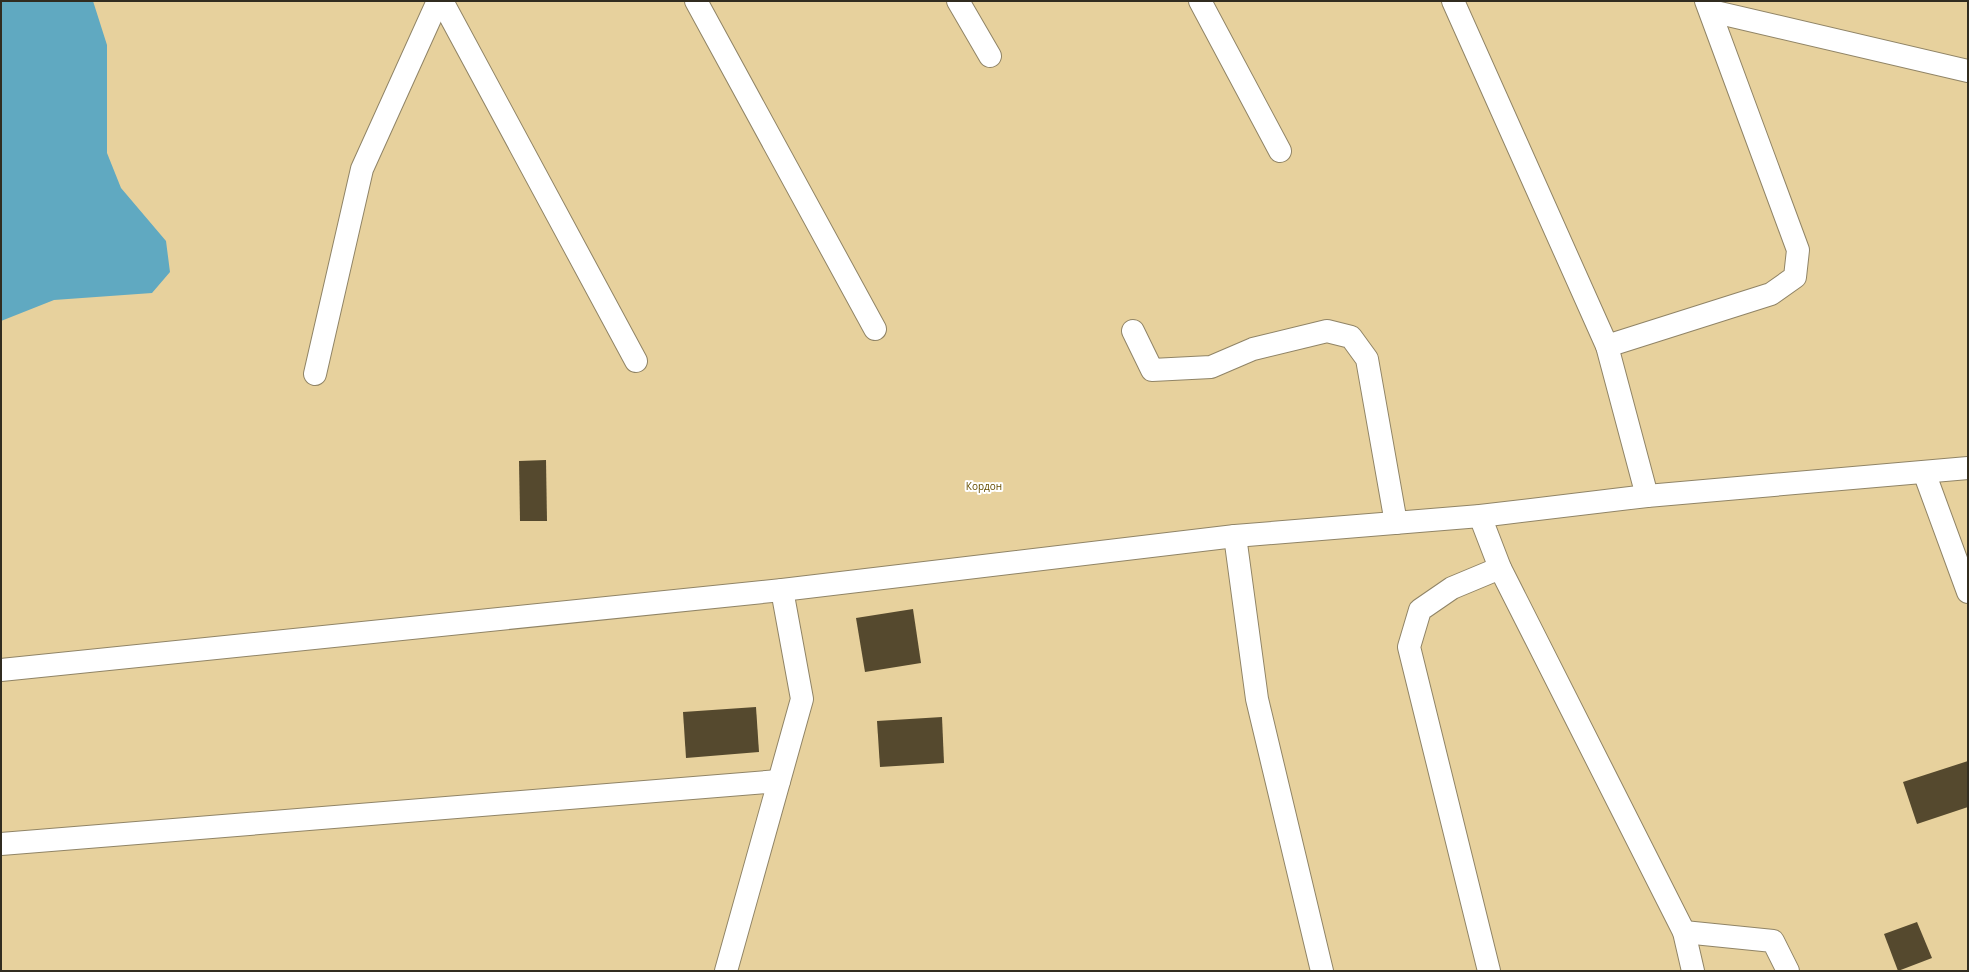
<svg xmlns="http://www.w3.org/2000/svg" width="1969" height="972" viewBox="0 0 1969 972" font-family="'Open Sans',sans-serif">
	<rect width="100%" height="100%" fill="#fff9ec"/>
	<rect fill="#e7d19d" x="1" y="1" width="1967" height="970"/>
	<path fill="#60a9c1" d="M1 1H93L107 45V153L121 188 166 241 170 272 152 293 54 300 1 321Z"/>
	<g fill="#55492e">
		<path d="M546 460 547 521H520L519 461Z"/>
		<path d="M913 609 921 663 865 672 856 618Z"/>
		<path d="M756 707 759 752 686 758 683 712Z"/>
		<path d="M942 717 944 763 880 767 877 721Z"/>
		<path d="M1968 761V807L1917 824 1903 782Z"/>
		<path d="M1917 922 1932 958 1898 971 1884 934Z"/>
	</g>
	<g fill="none" stroke-linecap="round" stroke-linejoin="round">
		<defs>
			<g id="street">
				<path d="M442 1 636 361"/>
				<path d="M696 1 875 329"/>
				<path d="M958 1 990 56"/>
				<path d="M1200 1 1280 151"/>
				<path d="M1453 1 1607 346 1647 496"/>
				<path d="M1711 11 1968 71"/>
				<path d="M1133 331 1152 370 1211 367 1253 349 1327 331 1351 337 1367 359 1396 523"/>
				<path d="M1607 346 1771 294 1795 277 1798 250 1706 1"/>
				<path d="M315 374 362 169 438 1"/>
				<path d="M1924 472 1968 592"/>
				<path d="M1480 516 1500 568 1684 932 1693 971"/>
				<path d="M1235 536 1257 699 1322 971"/>
				<path d="M1 670 782 590 1235 536 1480 516 1647 496 1968 468"/>
				<path d="M1 844 779 781"/>
				<path d="M1684 932 1773 941 1788 971"/>
				<path d="M726 971 802 699 782 590"/>
				<path d="M1489 971 1409 647 1420 610 1452 588 1500 568"/>
			</g>
		</defs>
		<use href="#street" stroke="#908466" stroke-width="24"/>
		<use href="#street" stroke="#fff" stroke-width="22"/>
	</g>
	<g text-anchor="middle" stroke-width="4" stroke-linejoin="round" paint-order="stroke">
		<g font-size="10" fill="#654d00" stroke="#fff">
			<text x="984" y="490">Кордон</text>
		</g>
	</g>
	<rect width="1969" height="972" fill="none" stroke="#312c20" stroke-width="4"/>
</svg>
